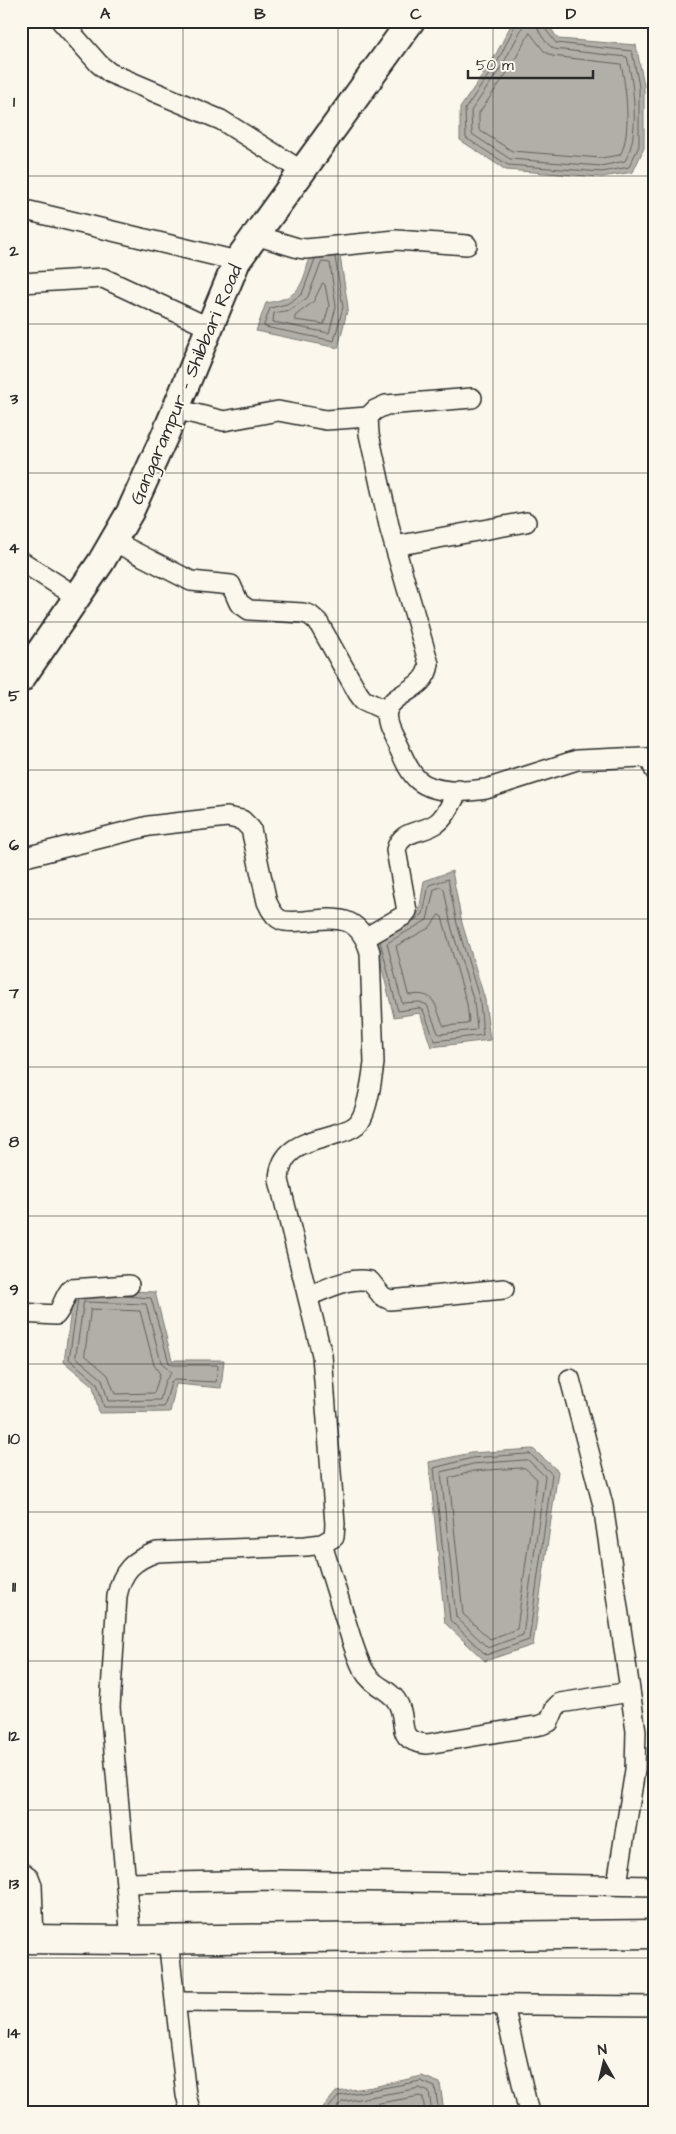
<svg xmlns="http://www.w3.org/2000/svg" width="676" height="2134" viewBox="0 0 676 2134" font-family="'Architects Daughter',sans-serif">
	<rect width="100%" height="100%" fill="#fbf7ec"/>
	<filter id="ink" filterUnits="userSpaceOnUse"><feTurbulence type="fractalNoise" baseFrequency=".02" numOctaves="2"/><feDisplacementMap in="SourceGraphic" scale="10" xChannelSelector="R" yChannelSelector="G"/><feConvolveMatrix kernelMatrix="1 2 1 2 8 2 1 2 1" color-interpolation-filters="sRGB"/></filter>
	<g filter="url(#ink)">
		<g fill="#b1afa7" stroke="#7b7a75">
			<path d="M515 21H546L558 39 636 45 644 85V148L633 172 602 177 506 170 460 140V108L493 60 512 23Z"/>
			<path d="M339 250 348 307 338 348 256 331 266 303C304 297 301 284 312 251Z"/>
			<path d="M452 871 462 923 485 1000 490 1040 431 1047 420 1013 394 1017 374 936 419 912 424 881Z"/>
			<path d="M76 1289 155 1292 172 1360H224L221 1388 176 1384 170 1412 99 1413 93 1386 64 1362 72 1303Z"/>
			<path d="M533 1449 558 1471 533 1645 485 1661 445 1623 429 1462 471 1453Z"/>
			<path d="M422 2076 440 2083 444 2113H318L336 2092 373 2087Z"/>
		</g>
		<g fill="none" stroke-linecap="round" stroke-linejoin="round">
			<g stroke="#61605d" stroke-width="1">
				<path d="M517 21 497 63 465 109 466 138 508 165 602 172 629 167 639 146V86L632 51 556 43 543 26 542 21"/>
				<path d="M524 21 522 28 502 66 471 111 472 134 510 159 601 166 625 161C640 136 634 85 627 57L554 49C546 44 537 31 536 21"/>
				<path d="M530 33 544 51 552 56 621 64C626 87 632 134 620 155L601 158 512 151 479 130V113L509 70Z"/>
				<path d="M315 259 302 294 287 304 270 308 264 325 265 327 334 341 343 307 335 257"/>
				<path d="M322 262 330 263 336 307 329 333 273 322 274 313 290 310 307 298Z"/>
				<path d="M323 283 325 285 329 306 324 324 295 320V316L313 302Z"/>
				<path d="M441 887 444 889 451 926 474 1002 477 1028 475 1030 440 1034 438 1033 427 1005 420 1002 402 1003 387 943 427 920 434 890Z"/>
				<path d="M439 915 442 917 467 1004 469 1021 467 1024 444 1026C434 1007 438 991 410 995L408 994 396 946 429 928Z"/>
				<path d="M380 941 398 1011 419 1008 423 1010 435 1041 483 1035 480 1001 457 924 448 879 429 885 423 914 413 921"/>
				<path d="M78 1299 69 1359 97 1383 104 1407H164L171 1383 174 1380 216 1382 218 1367 217 1365H173L169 1363 151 1298 125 1296"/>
				<path d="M84 1302 146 1304 161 1362 171 1373 165 1381 160 1400 108 1401 102 1379 76 1357Z"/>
				<path d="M91 1309 140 1311 154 1365 160 1374 154 1393 115 1394 108 1375 85 1355Z"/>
				<path d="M530 1454 552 1474 529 1640 486 1655 450 1620 434 1468 472 1458Z"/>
				<path d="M528 1460 545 1476 523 1635 488 1648 456 1617 441 1472 473 1464Z"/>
				<path d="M525 1468 537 1479 517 1629 490 1639 463 1614 449 1478 474 1471Z"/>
				<path d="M324 2113 339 2096 421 2081 435 2087 439 2113"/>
				<path d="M333 2113 342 2102 420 2088 429 2092 432 2113"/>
				<path d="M343 2113 346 2109 420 2096 423 2098 425 2113"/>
			</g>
			<defs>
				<g id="minor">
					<path d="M61 21 99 64 110 73 221 120 302 171"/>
					<path d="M21 209 237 261"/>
					<path d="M255 235 298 248 306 249 396 240 467 245"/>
					<path d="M21 283 103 278 208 327"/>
					<path d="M472 398 386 405 375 410 368 417 369 434 390 530 429 664C426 691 392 692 387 711 384 722 392 734 397 744 403 756 408 771 418 780 434 794 466 792 486 789L577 760 642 757 650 759 655 771"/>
					<path d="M175 409 224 421 278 411 326 420 368 417"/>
					<path d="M113 541 191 581 231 585 239 603 249 610 303 613 310 615 318 622 358 693 363 700 387 711"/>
					<path d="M395 546 526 522"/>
					<path d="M21 561 77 597"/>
					<path d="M21 858 149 826 227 817 242 820 251 829 267 902C270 909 274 917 281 920 289 923 297 921 305 921 338 917 359 915 370 952L374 1063C372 1078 368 1110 359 1122 355 1128 346 1131 339 1133 312 1142 280 1144 279 1180L322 1355 335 1524 334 1537 322 1544 306 1546 157 1552C133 1560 122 1571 117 1596L110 1707 131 1940"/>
					<path d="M365 938 403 916 407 911 396 850C401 829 422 834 437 823 447 816 452 801 459 790"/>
					<path d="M308 1296C328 1289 349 1276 370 1281L382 1296 390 1300 504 1289"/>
					<path d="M21 1313 56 1315C63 1307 64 1296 71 1289L129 1285"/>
					<path d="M570 1379 603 1505 636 1731 635 1770 617 1884"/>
					<path d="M322 1544C330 1570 338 1596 346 1622 351 1637 355 1654 363 1669 372 1686 387 1688 396 1700 410 1720 392 1741 427 1744L541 1725 549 1722 555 1708 560 1703 630 1692"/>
					<path d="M21 1871 29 1877 32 1885 34 1940"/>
					<path d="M127 1883 271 1880 655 1886"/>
					<path d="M168 1940 186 2095 191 2113"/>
					<path d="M176 2002 655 2006"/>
					<path d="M504 2006 529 2113"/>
				</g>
				<path id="secondary" d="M21 679 101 562 130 512 165 435 237 261 411 21"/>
				<path id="trunk" d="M21 1939 131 1940 655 1934"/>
			</defs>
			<use href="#minor" stroke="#2b2b2b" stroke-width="22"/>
			<use href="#secondary" stroke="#2b2b2b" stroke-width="30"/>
			<use href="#trunk" stroke="#2b2b2b" stroke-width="31"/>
			<use href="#minor" stroke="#fbf7ec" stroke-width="19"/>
			<use href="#secondary" stroke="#fbf7ec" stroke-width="26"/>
			<use href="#trunk" stroke="#fbf7ec" stroke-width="28"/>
		</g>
	</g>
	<path fill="none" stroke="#2b2b2b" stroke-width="1" stroke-opacity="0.55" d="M183 21V2113M338 21V2113M493 21V2113M21 176H655M21 324H655M21 473H655M21 622H655M21 770H655M21 919H655M21 1067H655M21 1216H655M21 1364H655M21 1512H655M21 1661H655M21 1810H655M21 1958H655"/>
	<g text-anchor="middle" stroke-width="4" stroke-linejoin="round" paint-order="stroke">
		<g font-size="19" fill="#2b2b2b" stroke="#fbf7ec">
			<text transform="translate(185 384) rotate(-67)" y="7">Gangarampur - Shibbari Road</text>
		</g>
	</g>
	<rect width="676" height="2134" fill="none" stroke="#fbf7ec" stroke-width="55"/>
	<g transform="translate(604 2062) rotate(352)" stroke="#fbf7ec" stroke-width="4" paint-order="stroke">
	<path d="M0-4L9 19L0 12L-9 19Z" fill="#2b2b2b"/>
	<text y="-8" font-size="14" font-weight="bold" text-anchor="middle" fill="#2b2b2b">N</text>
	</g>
	<path d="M468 70v8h125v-8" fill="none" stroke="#2b2b2b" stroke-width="2.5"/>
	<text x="476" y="70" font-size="15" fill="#2b2b2b" stroke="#fbf7ec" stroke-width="4" paint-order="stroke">50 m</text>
	<rect x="28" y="28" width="620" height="2078" fill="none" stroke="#2b2b2b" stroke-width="2"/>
	<g font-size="16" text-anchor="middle" font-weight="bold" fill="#2b2b2b">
		<text x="105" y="19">A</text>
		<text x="260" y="19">B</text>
		<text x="416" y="19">C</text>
		<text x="571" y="19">D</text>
		<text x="14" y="107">1</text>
		<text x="14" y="256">2</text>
		<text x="14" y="404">3</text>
		<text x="14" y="553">4</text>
		<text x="14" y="701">5</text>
		<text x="14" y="850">6</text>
		<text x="14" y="998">7</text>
		<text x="14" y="1147">8</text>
		<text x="14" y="1295">9</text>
		<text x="14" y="1444">10</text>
		<text x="14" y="1592">11</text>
		<text x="14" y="1741">12</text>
		<text x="14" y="1889">13</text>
		<text x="14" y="2038">14</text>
	</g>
</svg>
